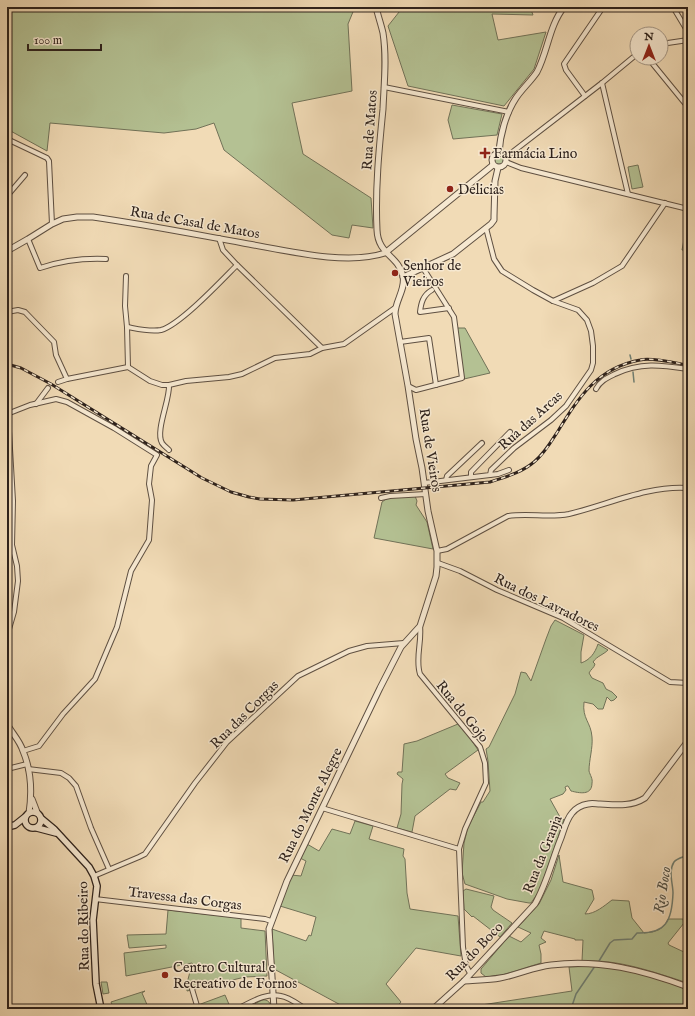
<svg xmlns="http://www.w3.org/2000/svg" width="695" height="1016" viewBox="0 0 695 1016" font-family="'IM FELL English',serif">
	<rect width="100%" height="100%" fill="#f1dbb6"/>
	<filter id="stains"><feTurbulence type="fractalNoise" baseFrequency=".005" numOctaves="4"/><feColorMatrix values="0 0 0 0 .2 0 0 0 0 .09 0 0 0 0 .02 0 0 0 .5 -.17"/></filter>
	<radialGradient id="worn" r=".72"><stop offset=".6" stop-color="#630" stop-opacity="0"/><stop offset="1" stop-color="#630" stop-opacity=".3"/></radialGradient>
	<g fill="#b4c193" stroke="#717258">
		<path d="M7 7H355L348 24 352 91 292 103 303 154 371 198 373 228 352 225 349 238 332 235 224 150 214 123 196 129 164 133 50 123 47 151 7 129Z"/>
		<path d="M403 7H530L533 15 492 14 498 40 546 32 534 69 504 106 408 86 388 26Z"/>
		<path d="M452 105 502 114 497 135 453 139 448 120Z"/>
		<circle cx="499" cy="160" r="4.5"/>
		<path d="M638 165 643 187 632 189 628 167Z"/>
		<path d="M688 218V251L682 250Z"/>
		<path d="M457 328H465L490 373 464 379Z"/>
		<path d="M415 496 417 501 416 505 427 522 433 549 374 538 382 502 389 497Z"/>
		<path d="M555 620 584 635 581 652V663C590 660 595 653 598 644L608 650C603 655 597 656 593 662L595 664C594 668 591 669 589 673L592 678 603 683 606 689 612 692 617 697 614 700 611 701 607 697 603 709H598L593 704 584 702C582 719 591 722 592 737 593 748 589 760 589 771 590 775 593 779 592 783 592 796 579 793 571 791L568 786H567L565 787 566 790 563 794 550 799 560 817 564 820 543 881 540 890 531 903H529L507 899 465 884 462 873 464 843 468 827 481 802H483L490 791 488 761 486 749 489 747 515 694 521 672 526 673 531 681 546 639 551 626Z"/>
		<path d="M458 724 468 735 478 750 445 774 448 778 460 783 456 790 450 789 415 816 412 832 397 828 401 814 402 784 403 779 397 774 398 772H402L404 744 417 741Z"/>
		<path d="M355 821 373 826 369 839 404 849 403 856 405 859 407 893 410 909 458 916 461 956 416 948 386 984 401 1002 395 1009H348L274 969 272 929 306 941 309 935 311 936 316 917 280 906 291 875 301 876 306 861 300 858 307 844 319 851 332 829 350 834Z"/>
		<path d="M559 855 563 882 592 890 594 899 585 914C595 914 604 906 612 900L629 901 632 918 644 933C656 932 663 930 668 919H683L684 923 668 943 669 945 684 952 688 949V983C653 972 619 959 582 961L583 940H575V939L544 931 541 938 546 942 539 945 541 954V963L502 975 486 977 481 973V969L509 936 521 942 531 933 518 927 539 904 551 880Z"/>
		<path d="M466 889 494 896 491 907 493 910 512 923 500 937 473 916 472 917 464 909 463 891Z"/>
		<path d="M168 910 241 918V928L265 931 267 976 245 977 187 991V983L191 968 192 967V963L126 976 124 953 166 948V945L129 948 127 935 166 934Z"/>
		<path d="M595 966 626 970 658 978 688 990V1009H472L475 1006 572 991 569 967Z"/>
		<path d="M101 982H107L109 993 103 994Z"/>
		<path d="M145 991 142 993 148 1007 143 1009H114L111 1002Z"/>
		<path d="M225 995 231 1009H200L198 1005Z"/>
		<path d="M262 1000C268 999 271 1003 271 1009H245Z"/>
	</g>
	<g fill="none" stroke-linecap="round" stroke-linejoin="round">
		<g stroke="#6f7e72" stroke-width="1.5">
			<path d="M630 355 631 359"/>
			<path d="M633 372 634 382"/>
			<path d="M599 961 610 943 614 940 632 939 637 933C666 934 672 921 673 893 673 884 668 871 674 862 677 858 684 857 688 855"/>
			<path d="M571 1009 576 994 595 966"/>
		</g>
		<defs>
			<g id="minor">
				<path d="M673 7 688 32"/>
				<path d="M661 44 688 40"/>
				<path d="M648 58 688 107"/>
				<path d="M602 83 628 194"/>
				<path d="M384 87 509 112"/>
				<path d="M585 96 566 70 564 64 603 7"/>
				<path d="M7 139 47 158 49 161 52 224"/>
				<path d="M506 157 602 83 637 54"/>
				<path d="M506 162 521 168 688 209"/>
				<path d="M7 196 25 175"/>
				<path d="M219 238 223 250 237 265 322 348"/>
				<path d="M28 239 40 268C61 261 84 258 106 259"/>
				<path d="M126 276 125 306 127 327 128 367"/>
				<path d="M432 290C423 295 421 303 420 312L449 308"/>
				<path d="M553 301 593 283 622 266 665 203"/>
				<path d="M7 312 18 310 25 312 54 342 56 355 67 379"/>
				<path d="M127 327C138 329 150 332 161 330 180 325 222 280 237 265"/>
				<path d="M400 342 429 338 436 385"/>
				<path d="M58 382 67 379 128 367 150 381 162 385H169L186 381 229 377 242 374 275 358 310 354 322 348 344 344 395 308"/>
				<path d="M408 386 416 390 462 378 454 317 423 268"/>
				<path d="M596 389C600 381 607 378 615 374 640 362 661 365 688 369"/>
				<path d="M36 404 48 388"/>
				<path d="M7 414 30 405 56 399 67 402 114 428 157 455 151 466 149 484 152 500 149 540 131 571 117 627 95 679 63 714 39 746 23 751"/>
				<path d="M169 450C167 448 164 446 162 443 155 431 170 400 169 385"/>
				<path d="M490 475 498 474 509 470"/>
				<path d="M471 477V472L510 432"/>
				<path d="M446 480 447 476 482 443"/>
				<path d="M424 483 490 475 491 470 514 448 551 420 566 406 591 370 593 363V346L591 331 587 320 578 310 553 301 533 290 502 271 494 259 486 228"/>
				<path d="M381 498 390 496 426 494"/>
				<path d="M437 551 447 549 508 516C529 513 549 518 569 514 607 505 649 485 688 488"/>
				<path d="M438 563 460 571 497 590 563 618 670 682 688 683"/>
				<path d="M420 626C422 642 415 659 420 674L480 747 485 763 486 783 465 829 459 849 463 947 466 966 470 973"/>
				<path d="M7 636 14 612 18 581 17 566 12 545 13 501 8 414"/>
				<path d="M7 769 27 764"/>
				<path d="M28 769 61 773 69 778 76 786 91 828 109 869"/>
				<path d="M322 808 459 849"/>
				<path d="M94 876 139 857 145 854 195 783 227 742 298 676 349 651 367 646 404 643"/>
				<path d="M95 899 265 919 271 921"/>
				<path d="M192 989 198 1009"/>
				<path d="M237 1009C250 1003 266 992 281 996 289 997 299 1005 306 1009"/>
			</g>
			<g id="tertiary">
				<circle cx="499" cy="160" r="7"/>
				<path d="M499 153C500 135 506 113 516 98 522 89 531 81 537 72 548 51 549 26 564 7"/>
				<path d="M7 251 28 239 52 224 63 219 77 217H93C143 224 193 234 243 243 284 250 346 266 385 253L493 165"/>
				<path d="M403 277 453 254 491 224 494 220V216L495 181 498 168"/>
				<path d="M7 724C12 733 20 741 23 751 31 770 32 793 29 813"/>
				<path d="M32 799 37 812"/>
				<path d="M464 981C476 980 489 980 500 978 518 975 533 967 551 965 600 959 642 970 688 987"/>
				<path d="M274 1009 269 929 287 881 380 688 401 647 420 626 436 576 437 567V551L428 511 422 468 416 439 408 386 395 314C395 301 406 289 403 276 398 255 378 255 377 230 375 190 379 149 383 109 384 84 387 58 383 33 381 24 378 16 376 7"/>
				<path d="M433 1009 464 981 535 904C547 883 552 860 561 838 564 830 566 820 572 813 576 808 582 805 588 804 592 803 596 804 600 804 616 805 631 807 645 798L688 741"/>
			</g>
			<g id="secondary">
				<circle cx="33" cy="820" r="8"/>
				<path d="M42 819 54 829 89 867 94 876 97 886 93 920 96 984 101 1009"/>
				<path d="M7 827 15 825 25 817"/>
				<path d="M37 828 56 833"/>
			</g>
		</defs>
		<use href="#minor" stroke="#5f5042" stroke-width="6"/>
		<use href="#tertiary" stroke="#5f5042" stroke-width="7"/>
		<use href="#secondary" stroke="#2e221c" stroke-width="8"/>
		<use href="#minor" stroke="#f6e8d0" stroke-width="4"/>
		<use href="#tertiary" stroke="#f6e8d0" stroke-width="5"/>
		<use href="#secondary" stroke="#f6e8d0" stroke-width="5.5"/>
		<defs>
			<path id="rail" d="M7 364 21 368 51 384 202 478 231 492 249 497 260 499 293 500 490 482C505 477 521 473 534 462 544 454 551 442 558 431 579 397 597 368 640 360 652 357 675 363 688 365"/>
		</defs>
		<use href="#rail" stroke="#2e221c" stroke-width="3"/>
		<use href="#rail" stroke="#f6e8d0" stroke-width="1.5" stroke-dasharray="4.5" stroke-linecap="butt"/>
	</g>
	<g fill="#8f2418" stroke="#f6e8d0" stroke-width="1.5">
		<path d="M483 147h4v4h4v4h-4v4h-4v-4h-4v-4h4z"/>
		<circle cx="450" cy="189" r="4"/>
		<circle cx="395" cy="273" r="4"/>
		<circle cx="165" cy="975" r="4"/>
	</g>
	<g text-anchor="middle" stroke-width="3" stroke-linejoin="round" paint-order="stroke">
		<g font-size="14" fill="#2e221c" stroke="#f6e8d0">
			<text transform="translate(369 130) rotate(-86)" y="5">Rua de Matos</text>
			<text transform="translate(195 222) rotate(10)" y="5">Rua de Casal de Matos</text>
			<text transform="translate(530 420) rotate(-42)" y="5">Rua das Arcas</text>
			<text transform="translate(431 450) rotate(81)" y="5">Rua de Vieiros</text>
			<text transform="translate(547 602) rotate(26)" y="5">Rua dos Lavradores</text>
			<text transform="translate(463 711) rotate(51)" y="5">Rua do Gojo</text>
			<text transform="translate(244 714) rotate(-45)" y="5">Rua das Corgas</text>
			<text transform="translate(310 805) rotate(-64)" y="5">Rua do Monte Alegre</text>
			<text transform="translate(542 854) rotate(-68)" y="5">Rua da Granja</text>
			<text transform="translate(185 898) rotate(7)" y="5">Travessa das Corgas</text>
			<text transform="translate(83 926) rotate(-91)" y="5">Rua do Ribeiro</text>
			<text transform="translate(474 951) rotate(-46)" y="5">Rua do Boco</text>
		</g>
		<g font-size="14" fill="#2e221c" stroke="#f6e8d0" text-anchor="start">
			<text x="493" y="158">Farmácia Lino</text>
			<text x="458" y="194">Delicias</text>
			<text x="403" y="270">Senhor de<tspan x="403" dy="16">Vieiros</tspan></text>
			<text x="173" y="972">Centro Cultural e<tspan x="173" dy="16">Recreativo de Fornos</tspan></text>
		</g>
		<g font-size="15" font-style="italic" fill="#4f5047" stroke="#f6e8d0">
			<text transform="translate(662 890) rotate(-81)" y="5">Rio Boco</text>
		</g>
	</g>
	<rect width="695" height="1016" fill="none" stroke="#f1dbb6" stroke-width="24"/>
	<rect x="8" y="8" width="679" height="1000" fill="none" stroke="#2e221c" stroke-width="2"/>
	<rect x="12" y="12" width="671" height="992" fill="none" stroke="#2e221c"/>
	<g transform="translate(649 46)"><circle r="19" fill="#f6e8d0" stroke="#a69988"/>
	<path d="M0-3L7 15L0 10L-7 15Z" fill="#8f2418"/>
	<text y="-6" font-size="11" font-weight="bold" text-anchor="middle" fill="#2e221c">N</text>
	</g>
	<path d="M28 44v6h73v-6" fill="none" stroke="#2e221c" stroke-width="2"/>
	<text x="34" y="44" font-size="12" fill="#2e221c" stroke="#f6e8d0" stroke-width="3" paint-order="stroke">100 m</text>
	<rect width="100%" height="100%" filter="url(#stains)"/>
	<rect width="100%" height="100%" fill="url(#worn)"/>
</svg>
